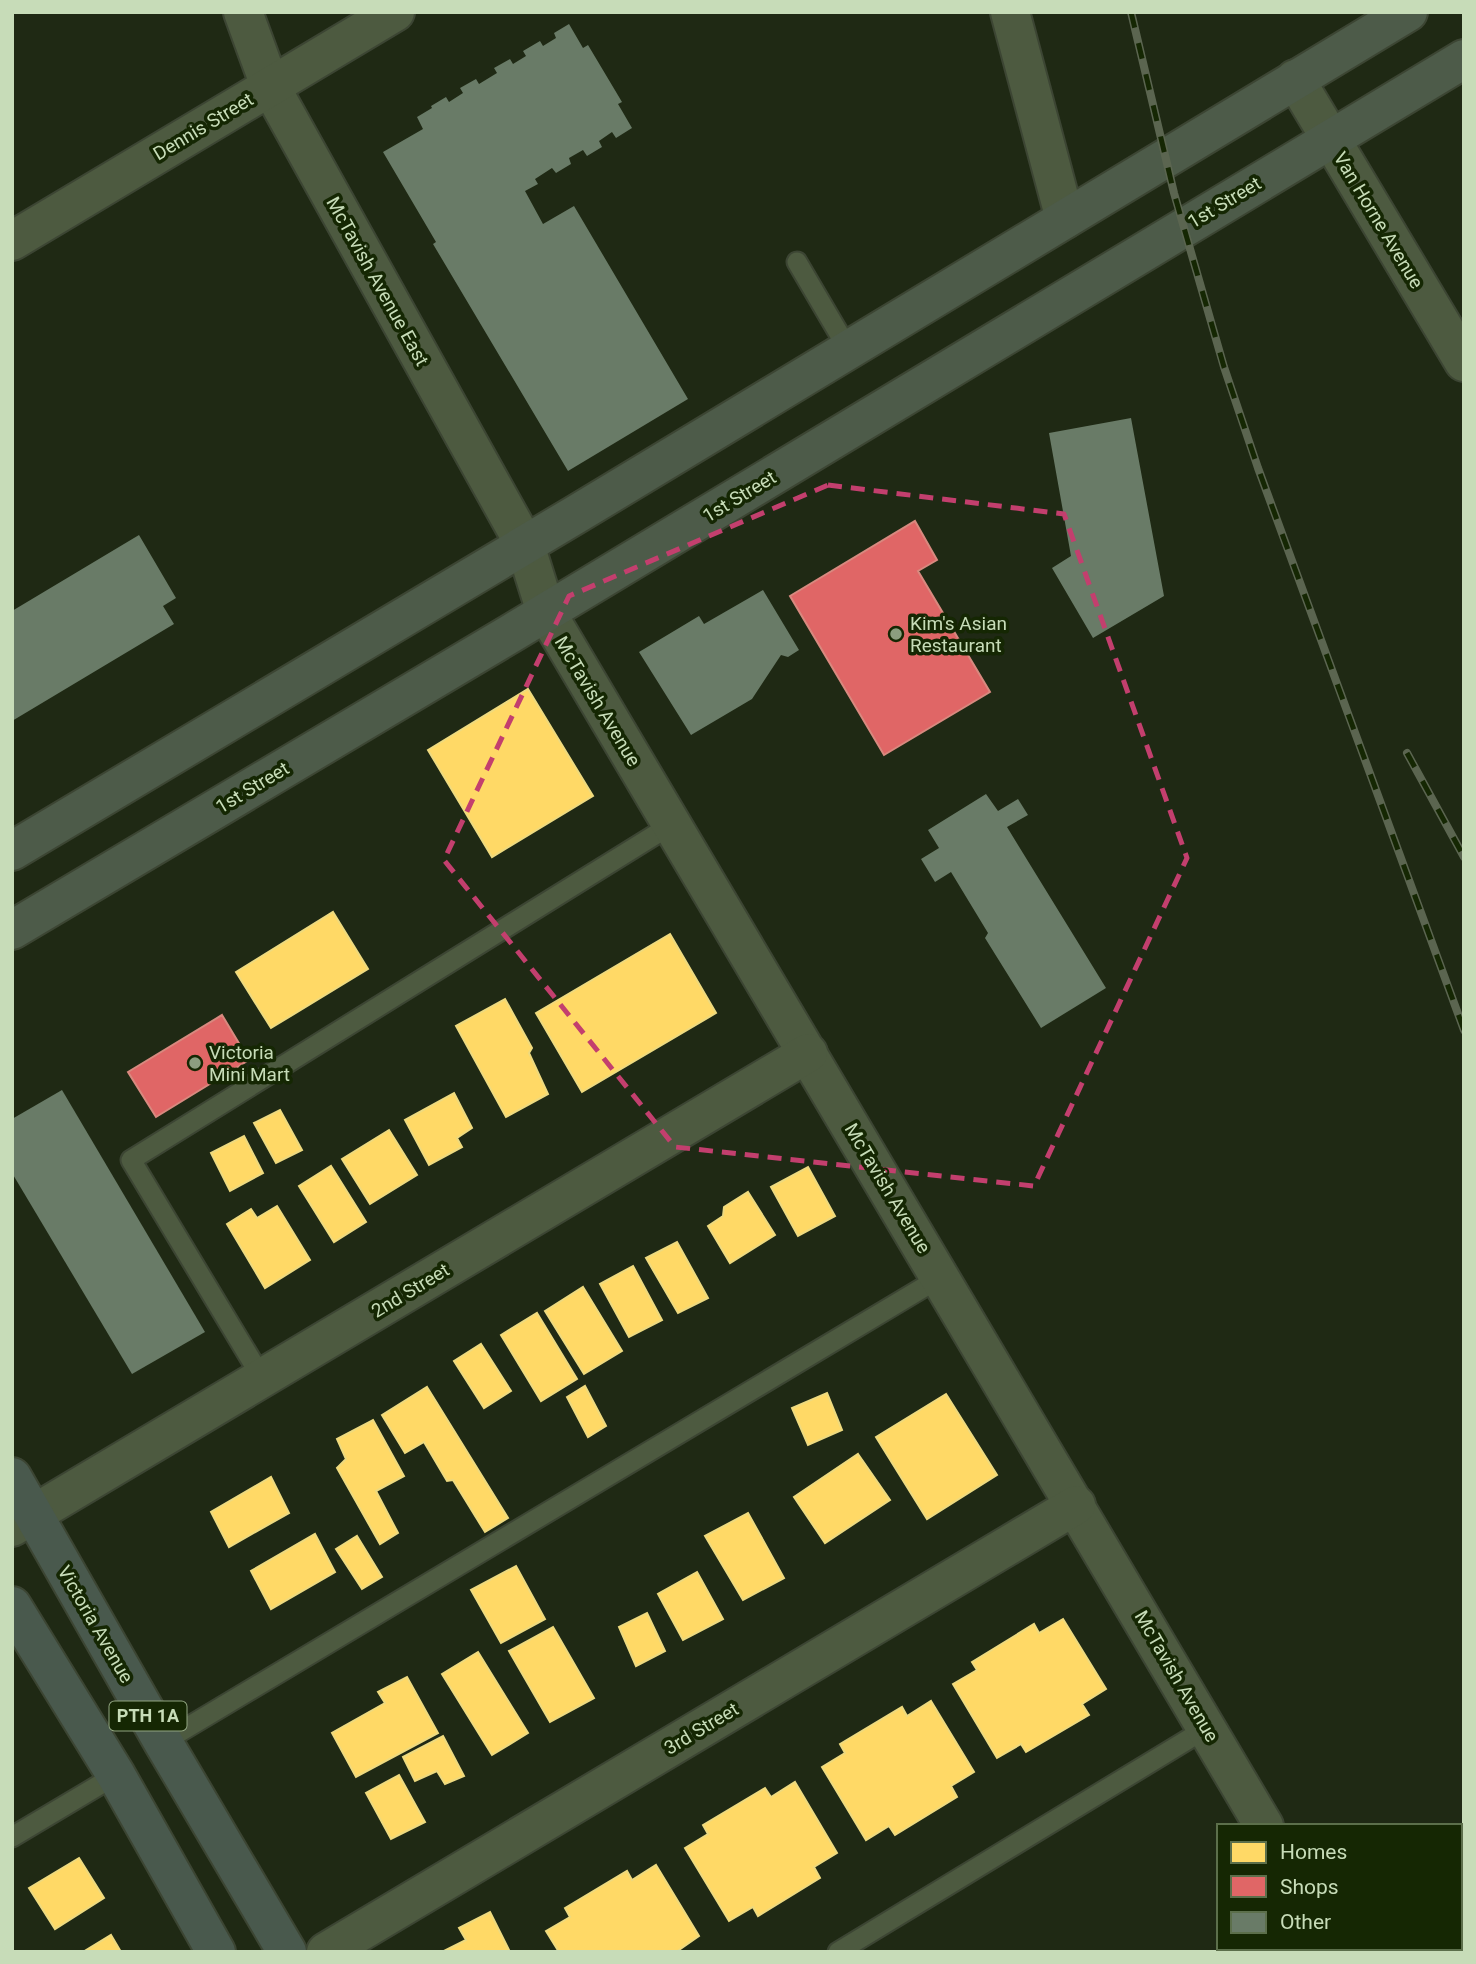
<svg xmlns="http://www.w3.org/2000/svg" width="1476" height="1964" viewBox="0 0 1476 1964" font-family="Roboto,sans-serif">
	<rect width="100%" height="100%" fill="#1f2914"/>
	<g fill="#ffd966" stroke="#eeda7f" stroke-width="2">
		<path d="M528 689 593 796 492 857 428 750Z"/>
		<path d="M333 912 368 969 271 1028 236 972Z"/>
		<path d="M670 934 716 1013 582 1092 536 1013Z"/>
		<path d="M505 999 532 1048 529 1053 548 1094 506 1117 456 1026Z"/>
		<path d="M454 1093 472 1128 457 1138 462 1147 429 1165 405 1120Z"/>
		<path d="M280 1110 302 1150 276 1163 254 1123Z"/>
		<path d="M389 1130 417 1175 370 1204 342 1159Z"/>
		<path d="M244 1136 263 1173 230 1191 211 1153Z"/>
		<path d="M331 1166 366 1222 334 1242 299 1186Z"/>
		<path d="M808 1167 835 1216 798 1236 771 1187Z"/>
		<path d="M748 1192 775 1235 730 1263 708 1226 723 1216 724 1207Z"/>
		<path d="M277 1206 310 1260 265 1288 227 1224 251 1209 257 1218Z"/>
		<path d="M677 1242 708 1298 678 1313 646 1258Z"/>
		<path d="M633 1266 662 1320 629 1337 600 1284Z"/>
		<path d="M583 1287 622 1351 584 1374 545 1311Z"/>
		<path d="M537 1313 577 1379 541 1401 501 1335Z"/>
		<path d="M481 1344 511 1391 484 1408 454 1361Z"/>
		<path d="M585 1386 606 1426 588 1437 567 1397Z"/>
		<path d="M427 1387 508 1518 485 1532 453 1480 447 1481 424 1442 405 1453 382 1415Z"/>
		<path d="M827 1393 842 1430 808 1445 792 1408Z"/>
		<path d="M946 1394 997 1475 927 1519 876 1437Z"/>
		<path d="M373 1420 404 1476 376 1491 398 1533 380 1544 337 1468 346 1459 337 1439Z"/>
		<path d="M858 1454 890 1500 825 1543 794 1497Z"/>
		<path d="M271 1477 289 1513 229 1547 211 1512Z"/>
		<path d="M748 1513 784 1578 743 1600 705 1536Z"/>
		<path d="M315 1534 335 1572 271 1609 251 1571Z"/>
		<path d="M357 1536 382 1577 362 1589 336 1549Z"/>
		<path d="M516 1566 545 1619 501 1643 471 1590Z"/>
		<path d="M697 1572 723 1619 683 1640 658 1594Z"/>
		<path d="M647 1613 665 1651 636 1666 619 1627Z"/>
		<path d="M1063 1619 1106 1689 1082 1704 1089 1715 1026 1752 1021 1744 997 1758 953 1684 977 1670 972 1662 1034 1624 1039 1633Z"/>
		<path d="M553 1627 594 1698 550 1722 509 1651Z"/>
		<path d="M478 1652 528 1733 492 1755 442 1674Z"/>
		<path d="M407 1677 438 1733 356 1777 332 1733 385 1703 378 1692Z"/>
		<path d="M931 1701 974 1772 951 1786 957 1797 895 1835 889 1826 866 1840 822 1767 845 1753 840 1744 902 1707 907 1716Z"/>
		<path d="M443 1736 464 1776 445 1784 437 1771 415 1781 403 1757Z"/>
		<path d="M399 1775 425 1822 391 1839 366 1793Z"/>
		<path d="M795 1782 837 1853 814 1867 820 1878 758 1916 753 1907 729 1921 685 1848 708 1834 703 1825 765 1788 771 1797Z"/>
		<path d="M79 1858 104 1898 55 1929 29 1888Z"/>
		<path d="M656 1865 699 1936 676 1952H559L546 1931 570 1917 565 1908 627 1871 632 1880Z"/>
		<path d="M490 1912 510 1952H442L466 1940 459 1928Z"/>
		<path d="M111 1935 121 1952H83Z"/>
	</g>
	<g fill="#e06666" stroke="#d8897f" stroke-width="2">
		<path d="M915 521 937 560 918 571 990 692 884 755 790 596Z"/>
		<path d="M222 1015 249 1060 156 1117 128 1072Z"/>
	</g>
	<g fill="#697b67">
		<path d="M569 24 583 48 588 45 622 102 618 104 632 128 616 138 612 132 599 141 602 147 587 156 583 150 569 158 571 164 556 173 552 168 535 179 538 184 525 191 543 224 574 206 688 399 568 471 433 244 436 242 383 152 423 129 417 117 432 108 431 106 446 97 449 102 463 93 460 88 476 79 479 84 497 73 494 68 510 59 513 64 526 56 523 51 540 41 543 46 556 38 554 33Z"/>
		<path d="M1131 418 1164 596 1093 638 1052 568 1071 556 1049 433Z"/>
		<path d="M139 535 176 598 163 606 174 624 12 721V611Z"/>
		<path d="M763 590 799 650 788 657 781 655 752 699 691 735 639 652 699 616 704 624Z"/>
		<path d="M986 794 998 811 1018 799 1028 815 1007 827 1106 988 1041 1028 985 938 988 933 951 872 935 882 921 859 939 848 928 830Z"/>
		<path d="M62 1090 205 1332 132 1374 12 1173V1119Z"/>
	</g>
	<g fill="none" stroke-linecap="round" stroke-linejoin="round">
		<defs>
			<g id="lane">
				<path d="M797 262 848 349"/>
				<path d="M262 1378 131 1160 671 825"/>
				<path d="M163 1742 941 1277"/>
				<path d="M12 1837 116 1775"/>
				<path d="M838 1952 1207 1728"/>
			</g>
			<g id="street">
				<path d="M243 12 270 86 525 545 546 612 1264 1826"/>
				<path d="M1010 12 1065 219"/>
				<path d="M1295 79 1464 362"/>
				<path d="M12 241 395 12"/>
				<path d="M12 1527 808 1053"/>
				<path d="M1336 1948 1338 1952"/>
				<path d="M326 1952 1076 1505"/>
			</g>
			<g id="secondary">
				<path d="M12 851 575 515 1408 12"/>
				<path d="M12 930 510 634 1464 59"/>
			</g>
			<g id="primary">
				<path d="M12 1477 163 1742 287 1952"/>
				<path d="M12 1606 116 1775 216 1952"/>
			</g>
		</defs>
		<use href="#lane" stroke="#3c4533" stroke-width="23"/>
		<use href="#street" stroke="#3c4533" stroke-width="42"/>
		<use href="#secondary" stroke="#3c4533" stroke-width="42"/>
		<use href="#primary" stroke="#3c4533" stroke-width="42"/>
		<use href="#lane" stroke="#4d5a40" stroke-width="19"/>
		<use href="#street" stroke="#4d5a40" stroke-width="38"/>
		<use href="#secondary" stroke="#4d5b49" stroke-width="38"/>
		<use href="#primary" stroke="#49594d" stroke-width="38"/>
		<defs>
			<g id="rail">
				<path d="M1131 12 1174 193 1224 367 1258 468 1464 1030"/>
				<path d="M1407 753 1464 857"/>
			</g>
		</defs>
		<use href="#rail" stroke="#5b6550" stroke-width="8"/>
		<use href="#rail" stroke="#152703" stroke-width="5" stroke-dasharray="16" stroke-linecap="butt"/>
	</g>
	<path fill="none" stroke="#c33f6e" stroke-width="5" stroke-dasharray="14 9" stroke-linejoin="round" d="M828 485 1064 514 1187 858 1034 1186 675 1147 444 860 569 596Z"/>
	<g fill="#8c9d7f" stroke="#152703" stroke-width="2.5">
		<circle cx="896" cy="634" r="7"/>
		<circle cx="195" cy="1063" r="7"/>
	</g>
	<g text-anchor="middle" stroke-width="7" stroke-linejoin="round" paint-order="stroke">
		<rect fill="#152703" stroke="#92a682" stroke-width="2" x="109.5" y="1701.5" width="77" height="29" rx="5"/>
		<g font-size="18" font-weight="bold" fill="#c7dcb8">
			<text x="148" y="1722">PTH 1A</text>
		</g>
		<g font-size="19" fill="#c7dcb8" stroke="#152703">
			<text transform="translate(203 126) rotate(-31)" y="7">Dennis Street</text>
			<text transform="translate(1224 202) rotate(-31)" y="7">1st Street</text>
			<text transform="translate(1379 220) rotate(59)" y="7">Van Horne Avenue</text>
			<text transform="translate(378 281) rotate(61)" y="7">McTavish Avenue East</text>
			<text transform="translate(739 496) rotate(-31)" y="7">1st Street</text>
			<text transform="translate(598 701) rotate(59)" y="7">McTavish Avenue</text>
			<text transform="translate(252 787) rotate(-31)" y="7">1st Street</text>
			<text transform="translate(888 1188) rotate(59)" y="7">McTavish Avenue</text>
			<text transform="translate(410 1290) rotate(-31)" y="7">2nd Street</text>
			<text transform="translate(96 1624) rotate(60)" y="7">Victoria Avenue</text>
			<text transform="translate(1177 1676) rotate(60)" y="7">McTavish Avenue</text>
			<text transform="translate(701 1728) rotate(-31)" y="7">3rd Street</text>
		</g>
		<g font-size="19" fill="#c7dcb8" stroke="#152703" text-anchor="start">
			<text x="910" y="630">Kim's Asian<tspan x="910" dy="22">Restaurant</tspan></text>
			<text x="209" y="1059">Victoria<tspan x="209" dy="22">Mini Mart</tspan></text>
		</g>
	</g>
	<rect width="1476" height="1964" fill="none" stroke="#c7dcb8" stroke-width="28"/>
	<rect x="1217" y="1824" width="245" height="126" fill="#152703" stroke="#5c6f4b" stroke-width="2"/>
	<rect x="1231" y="1842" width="35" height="21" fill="#ffd966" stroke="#5c6f4b" stroke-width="2"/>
	<text x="1280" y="1859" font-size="21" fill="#c7dcb8">Homes</text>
	<rect x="1231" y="1876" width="35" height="21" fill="#e06666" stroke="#5c6f4b" stroke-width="2"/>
	<text x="1280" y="1894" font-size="21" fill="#c7dcb8">Shops</text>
	<rect x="1231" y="1912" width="35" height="21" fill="#697b67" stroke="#5c6f4b" stroke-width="2"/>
	<text x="1280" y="1929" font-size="21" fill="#c7dcb8">Other</text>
</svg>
